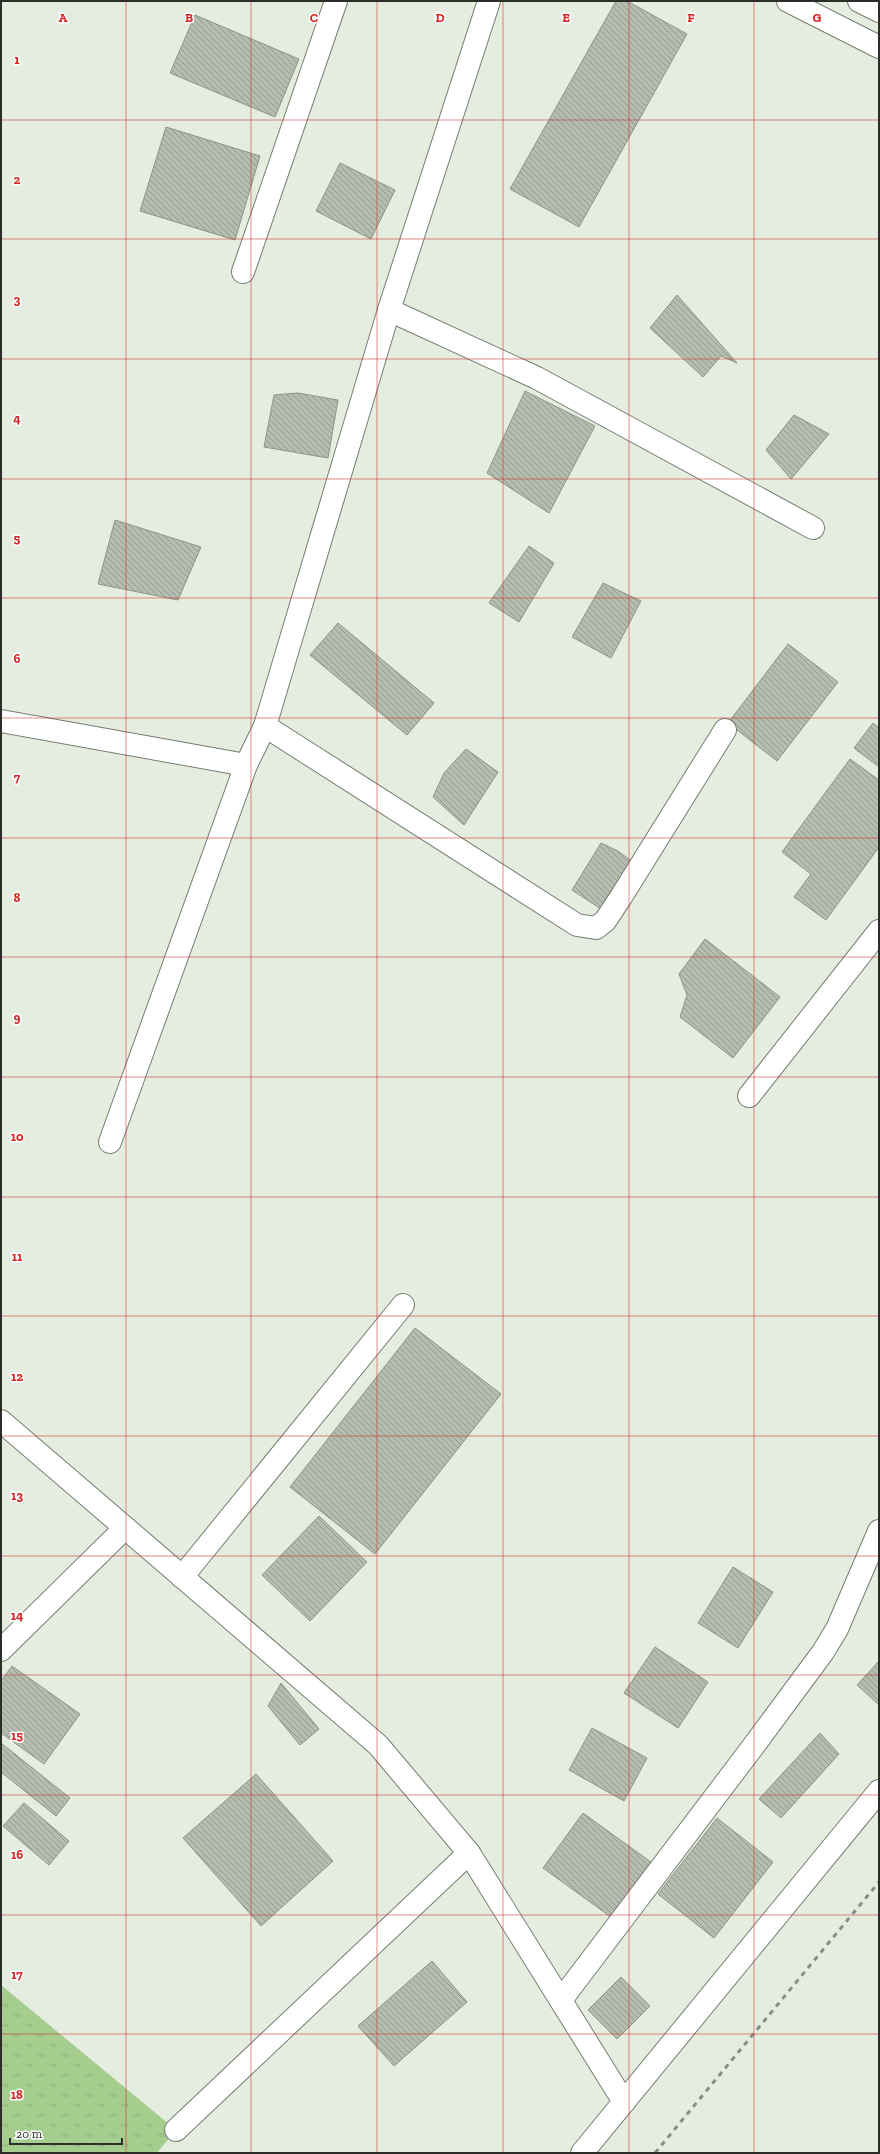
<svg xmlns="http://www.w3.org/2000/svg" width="880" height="2154" viewBox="0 0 880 2154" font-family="'Zilla Slab',serif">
	<defs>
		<pattern id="grass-tufts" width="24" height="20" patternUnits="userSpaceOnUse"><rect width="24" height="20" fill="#a5cd8d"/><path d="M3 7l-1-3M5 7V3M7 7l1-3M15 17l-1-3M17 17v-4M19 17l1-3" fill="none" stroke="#8eb07a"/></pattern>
		<pattern id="building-back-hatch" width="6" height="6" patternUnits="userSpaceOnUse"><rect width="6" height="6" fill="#b4bdb0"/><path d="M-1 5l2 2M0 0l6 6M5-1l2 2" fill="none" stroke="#939a8f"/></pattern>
	</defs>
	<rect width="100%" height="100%" fill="#e4eddf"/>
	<path fill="url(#grass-tufts)" d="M1 1985 176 2130 157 2153H1Z"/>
	<g fill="url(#building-back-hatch)" stroke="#8d9588">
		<path d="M616 1H627L687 34 579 227 510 189Z"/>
		<path d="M195 15 299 59 275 117 170 73Z"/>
		<path d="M166 127 260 156 235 240 140 211Z"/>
		<path d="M340 163 395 190 371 239 316 211Z"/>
		<path d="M677 295 737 363 721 356 703 377 650 328Z"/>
		<path d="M525 391 595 426 549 513 487 473Z"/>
		<path d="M298 393 338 400 328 458 264 447 274 395Z"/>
		<path d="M794 415 829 434 791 479 766 450Z"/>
		<path d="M115 520 201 547 178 600 98 584Z"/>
		<path d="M529 546 554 563 519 622 489 603Z"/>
		<path d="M603 583 641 601 611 658 572 637Z"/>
		<path d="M338 623 434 703 407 735 310 655Z"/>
		<path d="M788 644 838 682 777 761 728 723Z"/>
		<path d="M873 723 879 728V767L854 748Z"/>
		<path d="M466 749 498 772 464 825 433 797 444 773Z"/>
		<path d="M850 759 879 780V847L826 920 794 897 811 874 782 852Z"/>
		<path d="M601 843 618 851 630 860 604 911 572 890Z"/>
		<path d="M705 939 780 997 733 1058 680 1017 687 995 679 974Z"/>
		<path d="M415 1328 501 1394 375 1554 290 1487Z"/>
		<path d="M319 1516 367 1562 310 1621 262 1575Z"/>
		<path d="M733 1567 773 1592 738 1648 698 1623Z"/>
		<path d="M655 1647 708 1682 678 1728 624 1693Z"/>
		<path d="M879 1661V1705L857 1685Z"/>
		<path d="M12 1666 80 1714 44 1764 1 1733V1681Z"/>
		<path d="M281 1683 319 1729 300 1745 268 1706Z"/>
		<path d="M592 1728 647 1758 624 1801 569 1770Z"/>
		<path d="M820 1733 839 1754 781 1818 759 1799Z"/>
		<path d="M1 1743 70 1798 56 1816 1 1772Z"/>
		<path d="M256 1774 333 1861 261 1926 183 1838Z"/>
		<path d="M24 1803 69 1841 49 1865 3 1826Z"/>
		<path d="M583 1813 655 1865 615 1920 543 1868Z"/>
		<path d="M717 1818 773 1862 714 1938 658 1894Z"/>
		<path d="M432 1961 467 2002 394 2066 358 2026Z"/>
		<path d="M621 1977 650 2006 617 2039 588 2010Z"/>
	</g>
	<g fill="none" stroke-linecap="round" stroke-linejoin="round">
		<defs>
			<g id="minor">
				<path d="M859 1 879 11"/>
				<path d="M243 272 336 1"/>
				<path d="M389 310 537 378 813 528"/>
				<path d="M1 721 246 765"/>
				<path d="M265 726 577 925 596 928 605 921 621 897 725 730"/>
				<path d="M749 1096 879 931"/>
				<path d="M110 1142 246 765 265 726 389 310 489 1"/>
				<path d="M1 1421 378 1745 469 1853 624 2102"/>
				<path d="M182 1577 403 1305"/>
				<path d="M1 1650 125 1528"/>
				<path d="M561 2000 752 1748 823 1652 837 1629 879 1531"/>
				<path d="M176 2130 469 1853"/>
				<path d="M582 2153 879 1791"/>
			</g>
			<path id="major" d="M788 1 879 47"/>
		</defs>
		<use href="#minor" stroke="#767e72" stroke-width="24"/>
		<use href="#major" stroke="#767e72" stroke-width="24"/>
		<use href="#minor" stroke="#fff" stroke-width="22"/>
		<use href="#major" stroke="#fff" stroke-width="22"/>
		<path stroke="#888e85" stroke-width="3" stroke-dasharray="5 5" stroke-linecap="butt" d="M655 2153 879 1882"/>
	</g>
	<path fill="none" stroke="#d62828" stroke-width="1" stroke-opacity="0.55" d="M126 1V2153M251 1V2153M377 1V2153M503 1V2153M629 1V2153M754 1V2153M1 120H879M1 239H879M1 359H879M1 479H879M1 598H879M1 718H879M1 838H879M1 957H879M1 1077H879M1 1197H879M1 1316H879M1 1436H879M1 1556H879M1 1675H879M1 1795H879M1 1915H879M1 2034H879"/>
	<g font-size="13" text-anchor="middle" font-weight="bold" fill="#d62828" stroke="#fff" stroke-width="3" stroke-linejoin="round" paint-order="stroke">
		<text x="63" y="22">A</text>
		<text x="189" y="22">B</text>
		<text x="314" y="22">C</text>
		<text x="440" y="22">D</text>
		<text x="566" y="22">E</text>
		<text x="691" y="22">F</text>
		<text x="817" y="22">G</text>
		<text x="17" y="64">1</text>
		<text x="17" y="184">2</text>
		<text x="17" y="304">3</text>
		<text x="17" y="423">4</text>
		<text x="17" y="543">5</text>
		<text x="17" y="663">6</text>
		<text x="17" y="782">7</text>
		<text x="17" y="902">8</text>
		<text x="17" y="1022">9</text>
		<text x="17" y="1141">10</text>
		<text x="17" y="1261">11</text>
		<text x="17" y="1381">12</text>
		<text x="17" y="1500">13</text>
		<text x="17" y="1620">14</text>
		<text x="17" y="1740">15</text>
		<text x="17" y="1859">16</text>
		<text x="17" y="1979">17</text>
		<text x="17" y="2099">18</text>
	</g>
	<rect width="880" height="2154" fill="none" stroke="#2a2d28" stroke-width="4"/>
	<path d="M10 2138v6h112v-6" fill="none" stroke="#2a2d28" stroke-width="2"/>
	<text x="16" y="2138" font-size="12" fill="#2a2d28" stroke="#ffffff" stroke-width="3" paint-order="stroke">20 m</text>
</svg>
